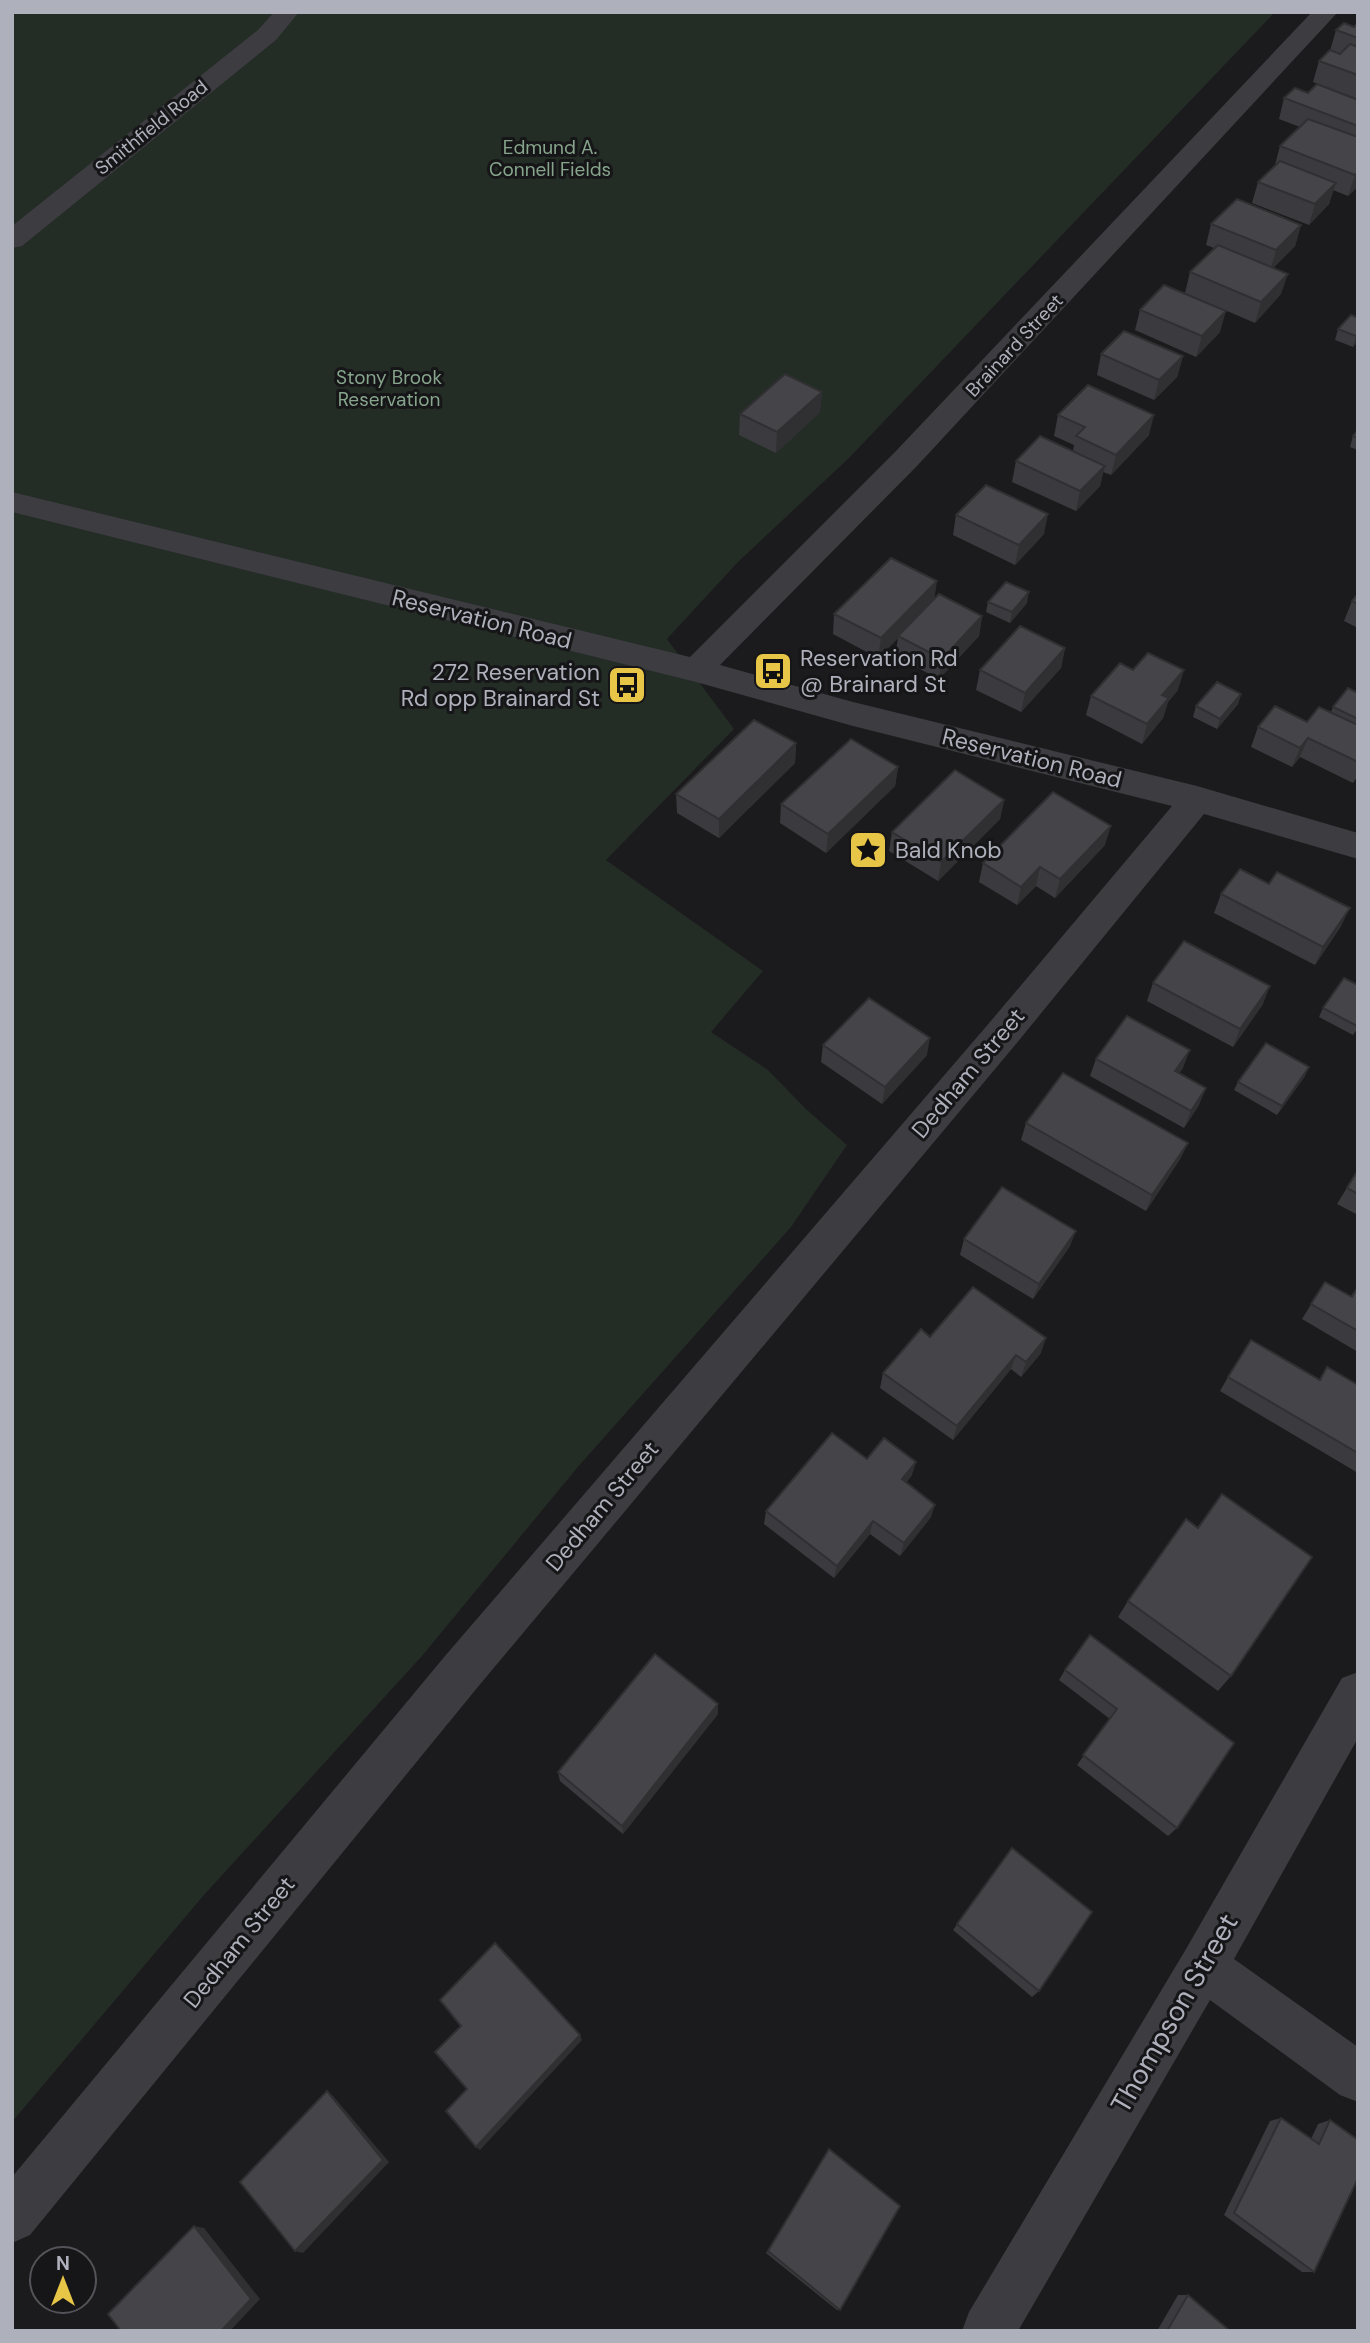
<svg xmlns="http://www.w3.org/2000/svg" width="1370" height="2343" viewBox="0 0 1370 2343" font-family="'DM Sans',sans-serif">
	<rect width="100%" height="100%" fill="#1b1a1c"/>
	<path fill="#242c26" d="M12 12H1275L849 458 738 562 667 639 734 729 606 860 763 971 711 1032 768 1070 806 1109 847 1145 791 1227 577 1468 422 1656 204 1895 12 2122Z"/>
	<g fill="none" stroke-linecap="round" stroke-linejoin="round">
		<g fill="#3c3c41" fill-rule="evenodd">
			<path d="M274 12H299L276 40 22 246 12 248V226L258 30Z"/>
			<path d="M1312 12H1338L917 466 720 665 853 702 1197 786 1358 833V859L1204 814 1016 1044 477 1688 30 2235 12 2243V2177L445 1656 990 1022 1172 806 853 726 696 682 12 512V492L690 657 895 452Z"/>
			<path d="M1358 1672V1738L1234 1959 1358 2047V2102L1340 2095 1210 2000 1018 2331H962L969 2312 1186 1949 1342 1678Z"/>
		</g>
	</g>
	<g fill="#3b3b3f">
		<path d="M1358 23V99L1313 82 1319 61 1330 51 1336 30 1354 27Z"/>
		<path d="M1308 93 1358 100V186L1348 196 1333 190 1329 204 1309 225 1252 203 1258 182 1275 165 1280 146 1300 127 1279 119 1284 98Z"/>
		<path d="M1211 224 1301 225 1295 246 1273 268 1281 294 1255 323 1185 293 1190 272 1214 248 1206 245Z"/>
		<path d="M1140 310 1220 332 1196 357 1135 330Z"/>
		<path d="M1358 318V341L1353 347 1335 340 1338 329Z"/>
		<path d="M1101 354 1183 356 1177 377 1154 400 1097 375Z"/>
		<path d="M822 392 820 412 776 453 739 435 740 414Z"/>
		<path d="M1058 415 1149 435 1111 475 1103 472 1100 486 1076 511 1012 482 1016 461 1073 451 1074 445 1054 436Z"/>
		<path d="M1358 430V450L1350 447 1353 436Z"/>
		<path d="M956 515 1044 534 1015 565 953 535Z"/>
		<path d="M1358 594V628L1344 621 1352 601Z"/>
		<path d="M935 598 982 616 979 636 939 679 895 656 898 638 878 658 833 634 834 614Z"/>
		<path d="M988 602 1027 603 1010 623 986 612Z"/>
		<path d="M1065 648 1061 668 1021 712 976 690 980 670Z"/>
		<path d="M1133 670 1178 690 1168 702 1163 718 1142 744 1086 715 1091 696Z"/>
		<path d="M1358 693V776L1353 783 1300 757 1292 767 1251 747 1258 727 1307 722 1331 712 1333 707Z"/>
		<path d="M1241 694 1238 704 1217 729 1193 717 1196 706Z"/>
		<path d="M796 743 795 763 719 838 677 813 676 794Z"/>
		<path d="M898 767 895 786 826 853 780 823 781 804Z"/>
		<path d="M1004 800 1000 819 938 881 889 851 892 832Z"/>
		<path d="M1105 845 1055 898 1036 886 1017 905 979 882 983 863Z"/>
		<path d="M1269 884 1341 926 1315 965 1214 913 1221 894Z"/>
		<path d="M1153 983 1263 1004 1233 1047 1147 1001Z"/>
		<path d="M1358 985V1028L1353 1035 1319 1017 1323 1008Z"/>
		<path d="M823 1045 927 1055 882 1104 821 1062Z"/>
		<path d="M1096 1059 1183 1068 1179 1073 1199 1105 1184 1128 1090 1076Z"/>
		<path d="M1305 1076 1277 1115 1234 1090 1238 1082Z"/>
		<path d="M1026 1123 1188 1143 1180 1159 1146 1211 1021 1140Z"/>
		<path d="M1358 1170V1215L1337 1204Z"/>
		<path d="M964 1239 1070 1246 1033 1299 960 1255Z"/>
		<path d="M1325 1282 1351 1296 1358 1286V1352L1302 1319Z"/>
		<path d="M930 1337 1041 1353 1021 1377 1011 1369 953 1440 880 1388 883 1373Z"/>
		<path d="M1327 1367 1358 1385V1473L1220 1391 1228 1377 1319 1380Z"/>
		<path d="M867 1459 912 1475 906 1483 931 1517 900 1556 870 1534 834 1578 764 1524 766 1511Z"/>
		<path d="M1198 1528 1231 1676 1218 1691 1118 1617 1128 1601Z"/>
		<path d="M1090 1635 1177 1828 1168 1836 1077 1765 1110 1719 1059 1680 1065 1670Z"/>
		<path d="M718 1714 623 1834 560 1781 558 1772Z"/>
		<path d="M1012 1848 1039 1991 1032 1997 953 1930Z"/>
		<path d="M1281 2118 1311 2139 1318 2124 1330 2120 1314 2272H1302L1224 2215 1270 2121Z"/>
		<path d="M829 2149 840 2310H837L766 2253Z"/>
		<path d="M1178 2295H1188L1230 2331H1157Z"/>
	</g>
	<g fill="#303033">
		<path d="M1358 172V186L1348 196 1355 175Z"/>
		<path d="M1336 183 1329 204 1309 225 1315 204Z"/>
		<path d="M1301 225 1295 246 1270 271 1276 250Z"/>
		<path d="M1288 274 1281 294 1255 323 1261 302Z"/>
		<path d="M1226 311 1220 332 1196 357 1202 336Z"/>
		<path d="M1358 335V341L1353 347 1356 336Z"/>
		<path d="M1183 356 1177 377 1154 400 1159 380Z"/>
		<path d="M822 392 820 412 776 453 777 432Z"/>
		<path d="M1154 415 1149 435 1111 475 1116 455Z"/>
		<path d="M1105 466 1100 486 1076 511 1080 491Z"/>
		<path d="M1048 514 1044 534 1015 565 1019 545Z"/>
		<path d="M937 581 934 601 898 636V638L878 658 881 638Z"/>
		<path d="M1029 592 1027 603 1010 623 1012 612Z"/>
		<path d="M982 616 979 636 939 679 942 659Z"/>
		<path d="M1065 648 1061 668 1021 712 1025 693Z"/>
		<path d="M1184 670 1178 690 1168 702 1163 718 1142 744 1147 724 1162 695Z"/>
		<path d="M1241 694 1238 704 1217 729 1220 719Z"/>
		<path d="M1308 738 1300 757 1292 767 1300 748Z"/>
		<path d="M796 743 795 763 719 838V819Z"/>
		<path d="M898 767 895 786 826 853 828 834Z"/>
		<path d="M1004 800 1000 819 938 881 941 862Z"/>
		<path d="M1111 826 1105 845 1055 898 1060 879Z"/>
		<path d="M1040 867 1036 886 1017 905 1021 887Z"/>
		<path d="M1350 908 1341 926 1315 965 1323 947Z"/>
		<path d="M1270 986 1263 1004 1233 1047 1240 1029Z"/>
		<path d="M930 1038 927 1055 882 1104 885 1087Z"/>
		<path d="M1190 1050 1183 1068 1169 1088 1175 1071Z"/>
		<path d="M1309 1067 1305 1076 1277 1115 1282 1106Z"/>
		<path d="M1206 1088 1199 1105 1184 1128 1191 1111Z"/>
		<path d="M1188 1143 1180 1159 1146 1211 1152 1195Z"/>
		<path d="M1076 1231 1070 1246 1033 1299 1039 1284Z"/>
		<path d="M1046 1338 1041 1353 1021 1377 1026 1362Z"/>
		<path d="M1016 1355 1011 1369 953 1440 957 1426Z"/>
		<path d="M916 1462 912 1475 898 1492 902 1479Z"/>
		<path d="M935 1505 931 1517 900 1556 904 1543Z"/>
		<path d="M873 1521 870 1534 834 1578 837 1566Z"/>
		<path d="M718 1704V1714L623 1834 622 1826Z"/>
		<path d="M580 2035 582 2040 480 2150 476 2147Z"/>
		<path d="M327 2091 333 2096 389 2162 303 2253 295 2251Z"/>
		<path d="M194 2226 204 2228 260 2299 230 2331H221Z"/>
	</g>
	<g fill="#454549" stroke="#303033" stroke-width="2">
		<path d="M1344 23 1354 27 1358 23V38L1336 30Z"/>
		<path d="M1350 44 1358 47V75L1319 61 1330 50 1340 54Z"/>
		<path d="M1317 84 1358 100V126L1284 98 1295 88 1308 93Z"/>
		<path d="M1308 119 1358 137V172L1355 175 1280 146Z"/>
		<path d="M1280 161 1336 183 1315 204 1258 182Z"/>
		<path d="M1237 199 1301 225 1276 250 1211 224Z"/>
		<path d="M1218 245 1288 274 1261 302 1190 272Z"/>
		<path d="M1164 285 1226 311 1202 336 1140 310Z"/>
		<path d="M1351 315 1358 318V335L1356 336 1338 329Z"/>
		<path d="M1124 331 1183 356 1159 380 1101 354Z"/>
		<path d="M785 374 822 392 777 432 740 414Z"/>
		<path d="M1088 385 1154 415 1116 455 1076 436 1085 427 1058 415Z"/>
		<path d="M1358 430V438L1353 436Z"/>
		<path d="M1040 436 1105 466 1080 491 1016 461Z"/>
		<path d="M986 485 1048 514 1019 545 956 515Z"/>
		<path d="M891 558 937 581 881 638 834 614Z"/>
		<path d="M1006 582 1029 592 1012 612 988 602Z"/>
		<path d="M939 594 982 616 942 659 898 636Z"/>
		<path d="M1358 594V604L1352 601Z"/>
		<path d="M1020 626 1065 648 1025 693 980 670Z"/>
		<path d="M1148 653 1184 670 1162 695 1169 698 1147 724 1091 696 1120 663 1133 670Z"/>
		<path d="M1217 682 1241 694 1220 719 1196 706Z"/>
		<path d="M1348 688 1358 693V719L1333 707Z"/>
		<path d="M1275 706 1307 722 1319 707 1358 725V762L1308 738 1300 748 1258 727Z"/>
		<path d="M754 720 796 743 719 819 676 794Z"/>
		<path d="M851 739 898 767 828 834 781 804Z"/>
		<path d="M955 770 1004 800 941 862 892 832Z"/>
		<path d="M1053 792 1111 826 1060 879 1040 867 1021 887 983 863Z"/>
		<path d="M1240 869 1269 884 1277 872 1350 908 1323 947 1221 894Z"/>
		<path d="M1184 941 1270 986 1240 1029 1153 983Z"/>
		<path d="M1344 978 1358 985 1357 1026 1323 1008Z"/>
		<path d="M869 998 930 1038 885 1087 823 1045Z"/>
		<path d="M1127 1016 1190 1050 1175 1071 1206 1088 1191 1111 1096 1059Z"/>
		<path d="M1266 1043 1309 1067 1282 1106 1238 1082Z"/>
		<path d="M1063 1073 1188 1143 1152 1195 1026 1123Z"/>
		<path d="M1358 1170V1194L1347 1188Z"/>
		<path d="M1002 1187 1076 1231 1039 1284 964 1239Z"/>
		<path d="M1325 1282 1352 1297 1358 1287V1331L1311 1304Z"/>
		<path d="M973 1287 1046 1338 1026 1362 1016 1355 957 1426 883 1373 921 1329 930 1337Z"/>
		<path d="M1251 1340 1320 1380 1327 1367 1358 1385V1453L1228 1377Z"/>
		<path d="M832 1433 867 1459 884 1438 916 1462 902 1479 935 1505 904 1543 873 1521 837 1566 766 1511Z"/>
		<path d="M1222 1494 1312 1557 1231 1676 1128 1601 1186 1519 1198 1528Z"/>
		<path d="M1090 1635 1234 1743 1177 1828 1083 1755 1117 1709 1065 1670Z"/>
		<path d="M655 1654 718 1704 622 1826 558 1772Z"/>
		<path d="M1012 1848 1092 1912 1039 1991 957 1924Z"/>
		<path d="M495 1943 580 2035 476 2147 446 2111 467 2089 435 2052 461 2026 440 2000Z"/>
		<path d="M327 2091 383 2160 295 2251 240 2182Z"/>
		<path d="M1281 2118 1319 2144 1330 2120 1358 2140V2178L1314 2272 1234 2213Z"/>
		<path d="M829 2149 900 2206 840 2310 768 2251Z"/>
		<path d="M194 2226 251 2299 221 2331H121L108 2314Z"/>
		<path d="M1188 2295 1230 2331H1167Z"/>
	</g>
	<defs>
		<symbol id="bus-square" viewBox="-11 -11 22 22"><rect x="-9" y="-9" width="18" height="18" rx="4" fill="#e7c647" stroke="#161517"/><path d="M-5-6H5V4H4V6H2V4H-2V6H-4V4H-5ZM-3.5-4V0h7V-4ZM-3.5 1.2v1.5H-2V1.2ZM2 1.2v1.5H3.5V1.2Z" fill="#111"/></symbol>
		<symbol id="sight-square" viewBox="-11 -11 22 22"><rect x="-9" y="-9" width="18" height="18" rx="4" fill="#e7c647" stroke="#161517"/><path d="M0-6L1.8-2.2L6-1.7L2.9 1.2L3.7 5.4L0 3.3L-3.7 5.4L-2.9 1.2L-6-1.7L-1.8-2.2Z" fill="#111"/></symbol>
	</defs>
	<g fill-rule="evenodd">
		<use href="#bus-square" x="751" y="649" width="44" height="44"/>
		<use href="#bus-square" x="605" y="663" width="44" height="44"/>
		<use href="#sight-square" x="846" y="828" width="44" height="44"/>
	</g>
	<g text-anchor="middle" stroke-width="6" stroke-linejoin="round" paint-order="stroke">
		<g font-size="19" fill="#aeb0bb" stroke="#161517">
			<text transform="translate(151 127) rotate(-39)" y="7">Smithfield Road</text>
			<text transform="translate(1014 345) rotate(-47)" y="7">Brainard Street</text>
		</g>
		<g font-size="19" fill="#86a58c" stroke="#161517">
			<text x="550" y="154">Edmund A.<tspan x="550" dy="22">Connell Fields</tspan></text>
			<text x="389" y="384">Stony Brook<tspan x="389" dy="22">Reservation</tspan></text>
		</g>
		<g font-size="23" fill="#aeb0bb" stroke="#161517">
			<text transform="translate(482 619) rotate(14)" y="8">Reservation Road</text>
			<text transform="translate(1032 758) rotate(14)" y="8">Reservation Road</text>
			<text transform="translate(968 1073) rotate(-50)" y="8">Dedham Street</text>
			<text transform="translate(602 1506) rotate(-50)" y="8">Dedham Street</text>
			<text transform="translate(239 1942) rotate(-51)" y="8">Dedham Street</text>
		</g>
		<g font-size="23" fill="#aeb0bb" stroke="#161517" text-anchor="start">
			<text x="800" y="666">Reservation Rd<tspan x="800" dy="26">@ Brainard St</tspan></text>
			<text x="600" y="680" text-anchor="end">272 Reservation<tspan x="600" dy="26">Rd opp Brainard St</tspan></text>
			<text x="895" y="858">Bald Knob</text>
		</g>
		<g font-size="28" fill="#aeb0bb" stroke="#161517">
			<text transform="translate(1174 2013) rotate(-60)" y="10">Thompson Street</text>
		</g>
	</g>
	<rect width="1370" height="2343" fill="none" stroke="#aeb0bb" stroke-width="28"/>
	<g transform="translate(63 2280)"><circle r="33" fill="#161517" stroke="#535359" stroke-width="2"/>
	<path d="M0-5L12 26L0 18L-12 26Z" fill="#e7c647"/>
	<text y="-10" font-size="19" font-weight="bold" text-anchor="middle" fill="#aeb0bb">N</text>
	</g>
</svg>
